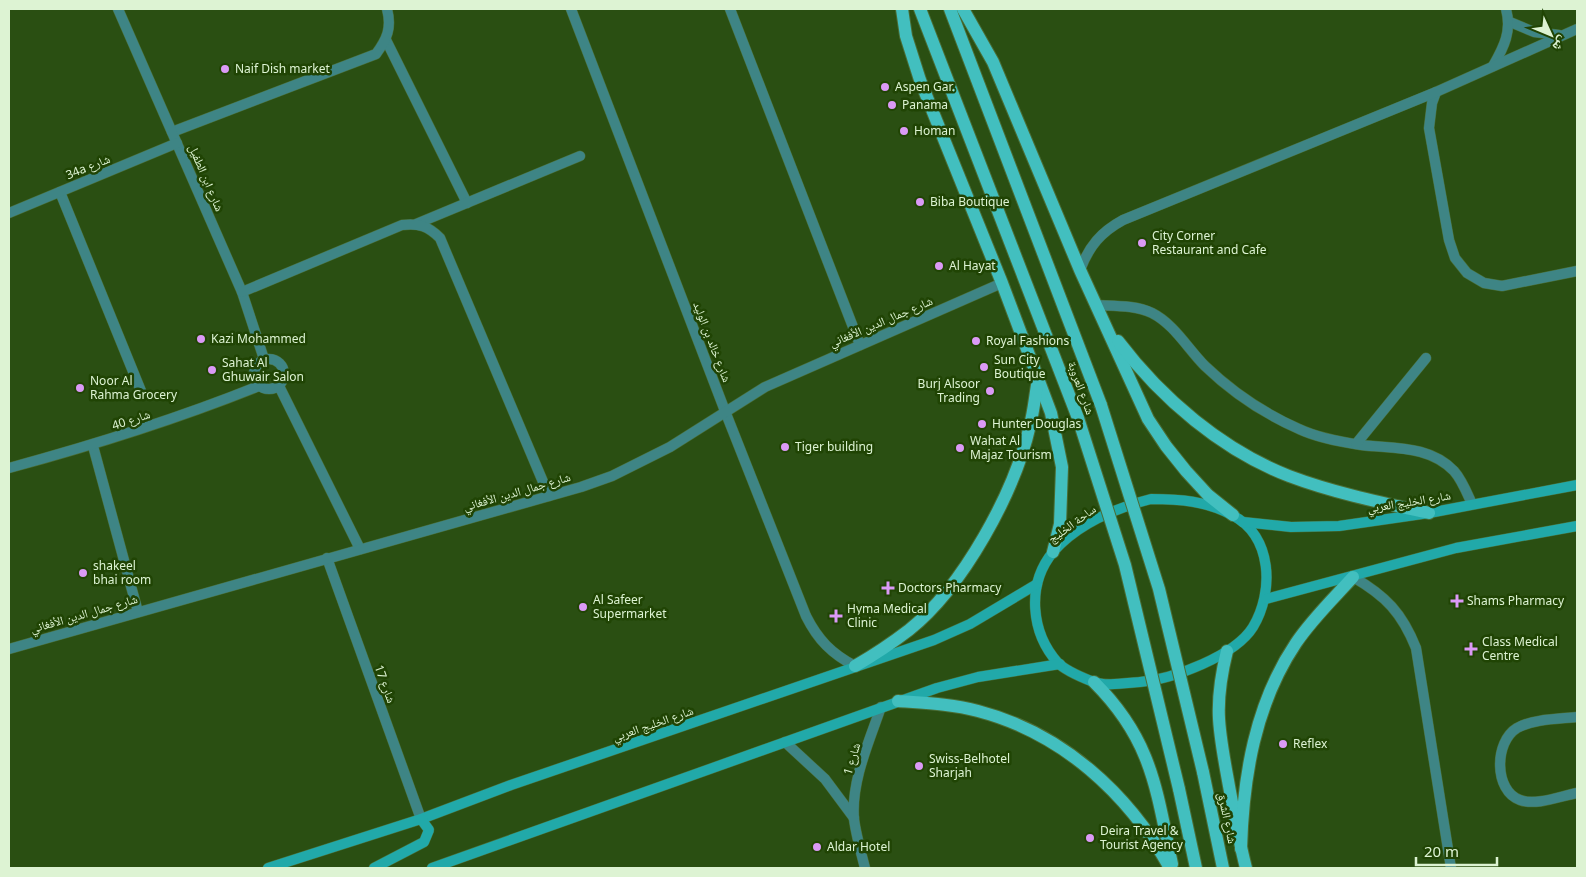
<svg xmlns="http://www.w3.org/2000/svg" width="1586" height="877" viewBox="0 0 1586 877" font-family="'Noto Sans','Noto Naskh Arabic',sans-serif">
	<rect width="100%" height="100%" fill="#2a4f12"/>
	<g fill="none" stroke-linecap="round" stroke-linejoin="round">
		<defs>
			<g id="lane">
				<path d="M386 40 467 203"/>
				<path d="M172 132 376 54C387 39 392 28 387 9"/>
				<path d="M416 224 580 156"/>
				<path d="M1096 305C1114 306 1136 305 1152 313 1174 324 1188 349 1205 366 1232 392 1265 414 1299 429 1318 438 1341 442 1361 445 1394 449 1429 445 1454 471 1462 480 1467 493 1472 504"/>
				<path d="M1356 444 1426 358"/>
				<path d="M93 446 138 612"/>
				<path d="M327 558 421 819"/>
			</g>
			<g id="street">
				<path d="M118 9 242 292 264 359"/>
				<path d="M571 9 725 411 806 616C818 640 832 654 855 666"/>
				<path d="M730 9 860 345"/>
				<path d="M1510 22 1534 32 1559 35"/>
				<path d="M1493 66C1504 47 1512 31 1506 9"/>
				<path d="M1436 92 1432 103 1429 128 1449 240 1455 258 1467 273 1484 283 1502 286 1577 271"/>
				<path d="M60 192 141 391"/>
				<path d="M9 213 177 143"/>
				<path d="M1080 270C1089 246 1101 232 1123 220L1436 92 1577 29"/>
				<path d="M242 292 402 225C419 223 428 226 440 238L549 496"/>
				<circle cx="269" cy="374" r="15"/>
				<path d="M279 386 360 549"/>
				<path d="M9 468C94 445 177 419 259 386"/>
				<path d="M1353 577C1386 596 1402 613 1416 648L1451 868"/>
				<path d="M9 649 581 487 612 476 670 447 765 387 1002 283"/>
				<path d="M1577 717C1558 719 1533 719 1517 728 1494 742 1494 791 1520 800 1536 806 1561 796 1577 793"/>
				<path d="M785 742 825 779 854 818"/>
				<path d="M865 868C861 852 856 835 854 819 851 781 869 742 881 707"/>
			</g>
			<g id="secondary">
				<path d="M1151 499C1180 499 1206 501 1232 515 1273 536 1274 592 1253 627 1235 656 1173 679 1140 682 1126 683 1105 687 1091 681 1081 677 1066 671 1058 663 1031 633 1026 585 1053 552 1077 524 1116 508 1151 499Z"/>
				<path d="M1243 522 1291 527 1339 526 1429 513 1577 485"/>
				<path d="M1266 599 1456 548 1577 526"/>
				<path d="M268 868 421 819 511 785 934 640 970 624 1037 584"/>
				<path d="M374 868 424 842 429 830 421 819"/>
				<path d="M432 868 937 688 978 677 1060 664"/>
			</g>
			<g id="primary">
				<path d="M902 9 906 36 920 80 1002 283 1051 413 1062 467 1060 524 1053 552"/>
				<path d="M920 9 1078 418"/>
				<path d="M950 9 1101 405"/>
				<path d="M963 9 993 62 1080 270 1148 419 1166 446 1186 471 1208 495 1233 515"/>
				<path d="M1118 341C1162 399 1222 450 1289 476 1334 493 1383 503 1429 513"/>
				<path d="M1227 651C1213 707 1219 731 1229 786 1234 813 1239 841 1246 868"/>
				<path d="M855 666C874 655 892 643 909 630 963 587 1015 492 1030 425 1034 410 1035 395 1038 380"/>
				<path d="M1094 682C1152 740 1156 788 1172 864"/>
				<path d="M898 701C925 703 952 704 978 711 1062 733 1128 793 1170 868"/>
				<path d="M1203 772 1223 868"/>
				<path d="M1179 789 1196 868"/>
				<path d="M1241 849C1243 777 1255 704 1296 643 1312 619 1334 598 1353 577"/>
			</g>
		</defs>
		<use href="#lane" stroke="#4a6d35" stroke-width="11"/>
		<use href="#street" stroke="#4a6d35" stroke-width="11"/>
		<use href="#secondary" stroke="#4a6d35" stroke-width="11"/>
		<use href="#primary" stroke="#4a6d35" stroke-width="14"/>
		<use href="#lane" stroke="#3e8585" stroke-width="10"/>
		<use href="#street" stroke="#3e8585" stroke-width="10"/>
		<use href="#secondary" stroke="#21a9a9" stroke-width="10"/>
		<use href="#primary" stroke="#42bfbf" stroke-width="12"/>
		<defs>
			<g id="primary-bridge">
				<path d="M1101 405 1159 589 1203 772"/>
				<path d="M1078 418 1125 565 1179 789"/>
			</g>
		</defs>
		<use href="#primary-bridge" stroke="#4a6d35" stroke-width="14" stroke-linecap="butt"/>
		<use href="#primary-bridge" stroke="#42bfbf" stroke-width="12"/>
	</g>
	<g fill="#db9af6" stroke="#204404" stroke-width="2">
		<circle cx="225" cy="69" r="5"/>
		<circle cx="885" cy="87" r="5"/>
		<circle cx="892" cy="105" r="5"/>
		<circle cx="904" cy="131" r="5"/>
		<circle cx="920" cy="202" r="5"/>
		<circle cx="1142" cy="243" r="5"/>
		<circle cx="939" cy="266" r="5"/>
		<circle cx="201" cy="339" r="5"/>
		<circle cx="976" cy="341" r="5"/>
		<circle cx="984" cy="367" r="5"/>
		<circle cx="212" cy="370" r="5"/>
		<circle cx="80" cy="388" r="5"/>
		<circle cx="990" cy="391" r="5"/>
		<circle cx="982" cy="424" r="5"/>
		<circle cx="785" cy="447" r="5"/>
		<circle cx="960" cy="448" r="5"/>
		<circle cx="83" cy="573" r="5"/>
		<path d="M885.5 580.5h5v5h5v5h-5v5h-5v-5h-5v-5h5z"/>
		<path d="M1454.5 593.5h5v5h5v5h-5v5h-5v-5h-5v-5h5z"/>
		<circle cx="583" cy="607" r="5"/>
		<path d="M833.5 608.5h5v5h5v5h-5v5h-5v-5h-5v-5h5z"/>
		<path d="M1468.5 641.5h5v5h5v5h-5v5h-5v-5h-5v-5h5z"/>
		<circle cx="1283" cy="744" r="5"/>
		<circle cx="919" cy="766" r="5"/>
		<circle cx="1090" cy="838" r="5"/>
		<circle cx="817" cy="847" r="5"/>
	</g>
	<g text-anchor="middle" stroke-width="5" stroke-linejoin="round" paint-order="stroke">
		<g font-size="12" fill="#ddf3d3" stroke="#204404" text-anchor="start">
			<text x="235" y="73">Naif Dish market</text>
			<text x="895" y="91">Aspen Gar.</text>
			<text x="902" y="109">Panama</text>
			<text x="914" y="135">Homan</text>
			<text x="930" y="206">Biba Boutique</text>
			<text x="1152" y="240">City Corner<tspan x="1152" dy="14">Restaurant and Cafe</tspan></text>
			<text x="949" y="270">Al Hayat</text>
			<text x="211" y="343">Kazi Mohammed</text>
			<text x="986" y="345">Royal Fashions</text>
			<text x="994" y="364">Sun City<tspan x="994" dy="14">Boutique</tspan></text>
			<text x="222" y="367">Sahat Al<tspan x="222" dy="14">Ghuwair Salon</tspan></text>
			<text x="90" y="385">Noor Al<tspan x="90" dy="14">Rahma Grocery</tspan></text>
			<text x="980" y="388" text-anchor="end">Burj Alsoor<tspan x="980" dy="14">Trading</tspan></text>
			<text x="992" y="428">Hunter Douglas</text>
			<text x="970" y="445">Wahat Al<tspan x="970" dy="14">Majaz Tourism</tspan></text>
			<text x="795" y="451">Tiger building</text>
			<text x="93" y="570">shakeel<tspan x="93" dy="14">bhai room</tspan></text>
			<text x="898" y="592">Doctors Pharmacy</text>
			<text x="593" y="604">Al Safeer<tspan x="593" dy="14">Supermarket</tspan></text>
			<text x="1467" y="605">Shams Pharmacy</text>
			<text x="847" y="613">Hyma Medical<tspan x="847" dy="14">Clinic</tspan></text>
			<text x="1482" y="646">Class Medical<tspan x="1482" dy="14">Centre</tspan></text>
			<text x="1293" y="748">Reflex</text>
			<text x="929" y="763">Swiss-Belhotel<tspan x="929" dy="14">Sharjah</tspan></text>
			<text x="1100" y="835">Deira Travel &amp;<tspan x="1100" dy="14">Tourist Agency</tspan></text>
			<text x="827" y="851">Aldar Hotel</text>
		</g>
		<g font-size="12" fill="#ddf3d3" stroke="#204404">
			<text transform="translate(88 167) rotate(-22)" y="4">34a شارع</text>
			<text transform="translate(206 178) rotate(67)" y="4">شارع ابن الطفيل</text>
			<text transform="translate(881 322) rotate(-23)" y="4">شارع جمال الدين الأفغاني</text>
			<text transform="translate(712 342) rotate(69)" y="4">شارع خالد بن الوليد</text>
			<text transform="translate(1081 388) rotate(70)" y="4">شارع العروبة</text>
			<text transform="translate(131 420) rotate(-18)" y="4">شارع 40</text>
			<text transform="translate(517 492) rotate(-16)" y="4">شارع جمال الدين الأفغاني</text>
			<text transform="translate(1409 502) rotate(-9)" y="4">شارع الخليج العربي</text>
			<text transform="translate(1072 524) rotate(-36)" y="4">ساحة الخليج</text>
			<text transform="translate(84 614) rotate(-16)" y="4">شارع جمال الدين الأفغاني</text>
			<text transform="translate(385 684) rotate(70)" y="4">شارع 17</text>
			<text transform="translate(653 724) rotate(-19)" y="4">شارع الخليج العربي</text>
			<text transform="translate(852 759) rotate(-74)" y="4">شارع 1</text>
			<text transform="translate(1227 818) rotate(78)" y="4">شارع الشرق</text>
		</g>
	</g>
	<rect width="1586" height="877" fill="none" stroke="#ddf3d3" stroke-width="20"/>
	<g transform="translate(1551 35) rotate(134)" stroke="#204404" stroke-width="4" paint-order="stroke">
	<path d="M0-4L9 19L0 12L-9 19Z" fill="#ddf3d3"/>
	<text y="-8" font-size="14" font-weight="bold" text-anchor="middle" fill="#ddf3d3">ش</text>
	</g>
	<path d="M1416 857v8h81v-8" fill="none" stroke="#ddf3d3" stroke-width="2.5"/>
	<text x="1424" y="857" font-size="15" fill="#ddf3d3" stroke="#204404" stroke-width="4" paint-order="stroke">20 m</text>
</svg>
